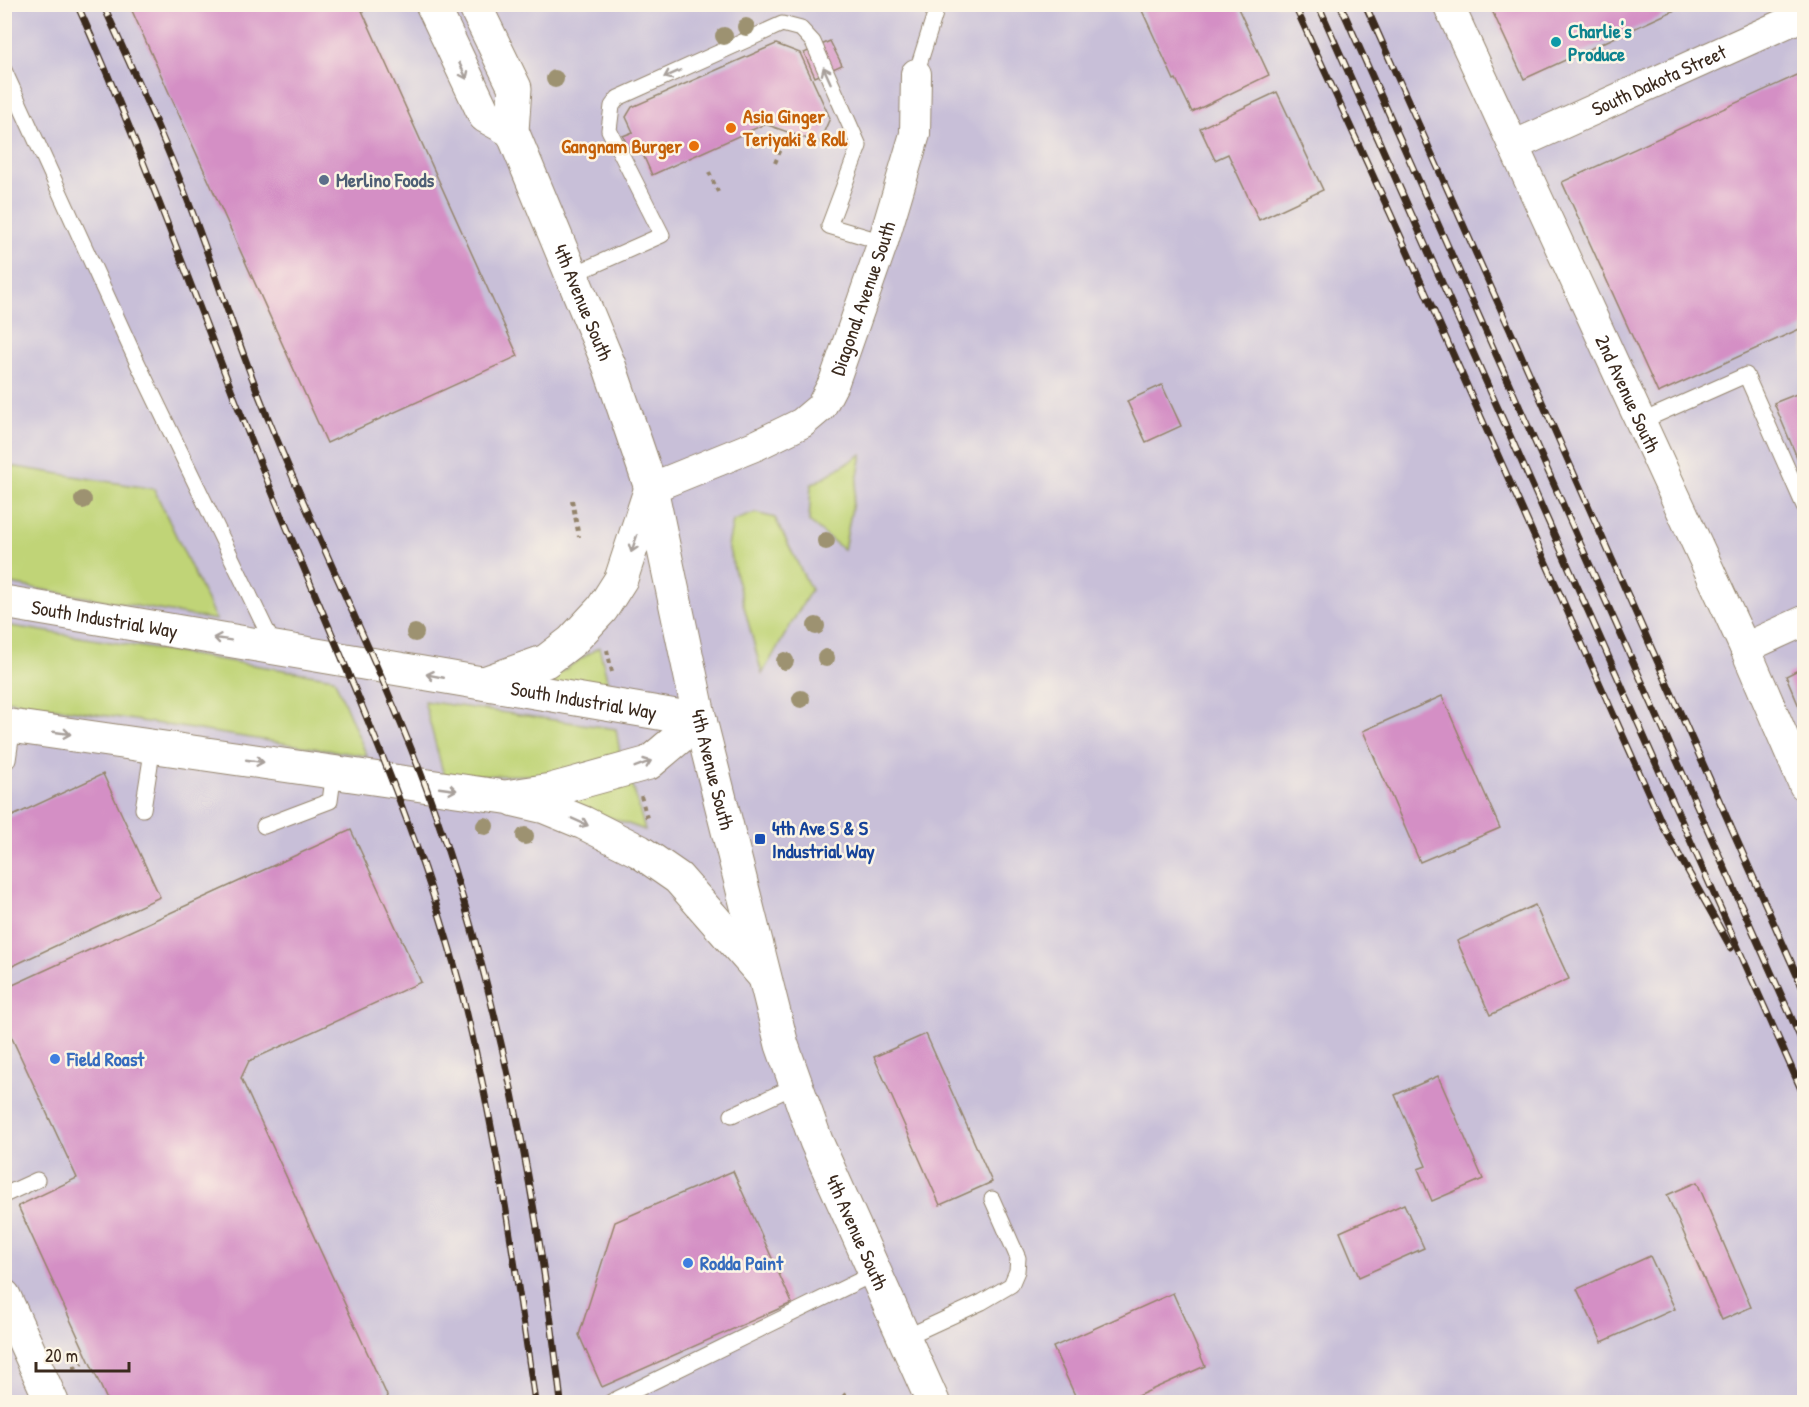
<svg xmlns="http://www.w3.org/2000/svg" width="1809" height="1407" viewBox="0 0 1809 1407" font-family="'Patrick Hand',sans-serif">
	<rect width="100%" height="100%" fill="#fcf5e5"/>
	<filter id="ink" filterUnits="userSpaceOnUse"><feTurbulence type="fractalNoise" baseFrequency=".0167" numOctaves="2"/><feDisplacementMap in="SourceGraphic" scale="12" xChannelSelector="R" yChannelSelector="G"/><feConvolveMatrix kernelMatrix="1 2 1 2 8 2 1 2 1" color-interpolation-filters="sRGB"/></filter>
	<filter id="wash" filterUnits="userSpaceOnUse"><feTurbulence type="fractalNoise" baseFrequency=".008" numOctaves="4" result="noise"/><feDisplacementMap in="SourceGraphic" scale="24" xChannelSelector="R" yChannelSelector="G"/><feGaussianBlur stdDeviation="1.35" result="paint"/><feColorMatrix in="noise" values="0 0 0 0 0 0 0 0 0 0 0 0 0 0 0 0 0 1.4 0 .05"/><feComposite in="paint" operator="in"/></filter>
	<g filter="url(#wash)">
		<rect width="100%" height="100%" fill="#eddebb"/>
		<rect fill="#c8bfd8" x="5" y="5" width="1799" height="1397"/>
		<g fill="#c0d477" stroke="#7e7f4a" stroke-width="1.5">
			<path d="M862 454 844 550 809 522 811 485Z"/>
			<path d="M4 465 154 489 216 620 5 583Z"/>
			<path d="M755 513 775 518 811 590 762 674 728 546 733 521Z"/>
			<path d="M5 625 334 678 367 756 5 700Z"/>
			<path d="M599 647 611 694 544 683Z"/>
			<path d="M424 701 616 729 620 753 555 775 444 776Z"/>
			<path d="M632 783 645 830 566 802Z"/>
		</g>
		<g id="blocks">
			<g fill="#d48fc5">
				<path d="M129 4H359L518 356 327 443Z"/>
				<path d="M1139 4H1236L1269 75 1192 112 1176 79 1174 80Z"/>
				<path d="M1489 4H1688L1524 79Z"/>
				<path d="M830 41 842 65 815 77 804 53Z"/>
				<path d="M776 44 800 53 830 118 819 143 765 124 652 175 640 148 631 153 623 136 633 132 626 117 632 107Z"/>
				<path d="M1804 72V327L1658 393 1562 182Z"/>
				<path d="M1277 92 1323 190 1259 220 1228 154 1215 160 1200 128Z"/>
				<path d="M1162 385 1181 426 1146 442 1127 401Z"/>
				<path d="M1804 391V474L1774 403Z"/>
				<path d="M1804 667V718L1786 676Z"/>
				<path d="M1442 696 1500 828 1420 862 1363 731Z"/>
				<path d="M103 774 160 897 4 970V820Z"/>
				<path d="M351 830 421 982 249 1061 241 1078 390 1402H108L18 1206 77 1178 4 1021V989Z"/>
				<path d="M1535 905 1569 979 1490 1015 1457 941Z"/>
				<path d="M926 1034 992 1182 940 1205 874 1057Z"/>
				<path d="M1438 1076 1483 1179 1432 1201 1418 1169 1426 1166 1395 1095Z"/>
				<path d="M733 1171 792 1303 602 1387 579 1335 615 1222Z"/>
				<path d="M1697 1182 1751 1307 1722 1320 1667 1195Z"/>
				<path d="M1404 1204 1424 1248 1359 1277 1340 1232Z"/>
				<path d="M1650 1256 1675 1309 1602 1342 1577 1289Z"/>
				<path d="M1173 1293 1205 1366 1124 1402H1078L1053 1347Z"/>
			</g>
		</g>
	</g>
	<g filter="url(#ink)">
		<use href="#blocks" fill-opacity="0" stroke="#94846c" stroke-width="1.5"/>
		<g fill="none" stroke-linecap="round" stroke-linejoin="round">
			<defs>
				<g id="service">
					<path d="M4 70 137 362 275 648"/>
					<path d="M916 74 938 4"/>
					<path d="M572 275 662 235 609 130 612 106 618 98 782 24 801 29 813 42 859 146 829 226 883 242"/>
					<path d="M1640 422 1746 375 1804 506"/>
					<path d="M8 760 13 726"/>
					<path d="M143 809 153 746"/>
					<path d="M264 826 330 801 334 772"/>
					<path d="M732 1115 797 1085"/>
					<path d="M4 1195 37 1180"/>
					<path d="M904 1338 982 1302 1011 1285 1017 1271 1018 1258 992 1199"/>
					<path d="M611 1402 875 1273"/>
				</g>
				<g id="minor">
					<path id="s1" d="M1448 4 1745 648 1804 785"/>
					<path id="s2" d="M1513 146 1804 15"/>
					<path id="s3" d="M651 488 757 445 802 423 821 407 834 382 883 242 915 134 916 74"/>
					<path d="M1745 648 1804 621"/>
				</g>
				<g id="tertiary">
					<path id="s4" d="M4 602 700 720"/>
					<path d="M484 683 546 661 572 641 602 609 621 579 651 488"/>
					<path d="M4 725 505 797 551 790 649 763 700 720"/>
					<path d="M515 800 545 807 584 823 639 851 678 878 763 975"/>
					<path d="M4 1296 52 1402"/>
				</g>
				<g id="primary">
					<path d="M432 4 485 116 512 131"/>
					<path id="s5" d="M474 4 515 88 512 131 609 365 651 488 700 720 782 1045 816 1141 933 1402"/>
				</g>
			</defs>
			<use href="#service" stroke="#94846c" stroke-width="17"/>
			<use href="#minor" stroke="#94846c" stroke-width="32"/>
			<use href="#tertiary" stroke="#94846c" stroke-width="35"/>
			<use href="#primary" stroke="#94846c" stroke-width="35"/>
			<g stroke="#94846c" stroke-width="4" stroke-dasharray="4.5 4.5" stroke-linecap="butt">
				<path d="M775 163 784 142"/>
				<path d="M709 172 718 192"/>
				<path d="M572 500 579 537"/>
				<path d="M607 650 612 672"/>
				<path d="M641 796 647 818"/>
				<path d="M73 1368 83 1363"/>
				<path d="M843 1394 852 1402"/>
				<path d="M4 1399H5"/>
			</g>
			<use href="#service" stroke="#fff" stroke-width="15"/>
			<use href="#minor" stroke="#fff" stroke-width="30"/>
			<use href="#tertiary" stroke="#fff" stroke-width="33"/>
			<use href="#primary" stroke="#fff" stroke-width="33"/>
			<defs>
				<g id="rail">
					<path d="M77 4C144 154 198 308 259 460 329 634 412 804 460 986 495 1123 515 1263 535 1402"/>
					<path d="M103 4C130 65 159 126 183 188 213 264 237 343 268 418 318 542 379 662 426 787 498 985 537 1194 561 1402"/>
					<path d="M1294 4 1391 215 1664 828 1731 948"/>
					<path d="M1318 4 1804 1096"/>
					<path d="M1340 4 1804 1046"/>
					<path d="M1365 4 1804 991"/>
				</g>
			</defs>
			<use href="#rail" stroke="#3b2a1e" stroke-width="7"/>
			<use href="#rail" stroke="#fcf5e5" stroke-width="4.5" stroke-dasharray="14" stroke-linecap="butt"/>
		</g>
		<g fill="#9d9271">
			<circle cx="746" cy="27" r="9"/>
			<circle cx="724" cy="36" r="9"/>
			<circle cx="555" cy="79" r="9"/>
			<circle cx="83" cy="500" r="9"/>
			<circle cx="826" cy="541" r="9"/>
			<circle cx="816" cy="626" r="9"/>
			<circle cx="415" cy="633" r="9"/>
			<circle cx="826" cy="658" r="9"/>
			<circle cx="785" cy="661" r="9"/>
			<circle cx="801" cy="699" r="9"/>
			<circle cx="485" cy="826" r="9"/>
			<circle cx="525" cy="836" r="9"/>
		</g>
		<defs><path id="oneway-shaft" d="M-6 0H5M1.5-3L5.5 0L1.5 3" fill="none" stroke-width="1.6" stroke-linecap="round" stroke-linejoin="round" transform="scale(1.5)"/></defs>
		<g stroke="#a79f9a">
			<use href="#oneway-shaft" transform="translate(463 71) rotate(65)"/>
			<use href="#oneway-shaft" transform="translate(672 74) rotate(156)"/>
			<use href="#oneway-shaft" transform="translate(827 75) rotate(-114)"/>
			<use href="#oneway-shaft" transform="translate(634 544) rotate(109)"/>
			<use href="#oneway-shaft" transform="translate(222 639) rotate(-171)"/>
			<use href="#oneway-shaft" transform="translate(435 676) rotate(-169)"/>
			<use href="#oneway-shaft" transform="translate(62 733) rotate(8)"/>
			<use href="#oneway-shaft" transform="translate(255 761) rotate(8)"/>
			<use href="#oneway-shaft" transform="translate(643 764) rotate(-21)"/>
			<use href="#oneway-shaft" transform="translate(448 789) rotate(8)"/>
			<use href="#oneway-shaft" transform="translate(580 822) rotate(24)"/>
		</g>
	</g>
	<circle fill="#0f9aa8" stroke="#fcf5e5" stroke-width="2" cx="1556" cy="42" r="6"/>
	<g fill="#e8710a" stroke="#fcf5e5" stroke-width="2">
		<circle cx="731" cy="128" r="6"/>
		<circle cx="694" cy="146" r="6"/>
	</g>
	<circle fill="#5c6f8a" stroke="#fcf5e5" stroke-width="2" cx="324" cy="180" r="6"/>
	<rect fill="#1a4fb4" stroke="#fcf5e5" stroke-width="2" x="754" y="833" width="12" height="12" rx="3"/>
	<g fill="#3f7fe0" stroke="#fcf5e5" stroke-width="2">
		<circle cx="55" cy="1059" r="6"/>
		<circle cx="688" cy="1263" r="6"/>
	</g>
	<g text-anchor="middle" stroke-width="5" stroke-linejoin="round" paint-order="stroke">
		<g font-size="20" font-weight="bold" fill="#0d838f" stroke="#fcf5e5" text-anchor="start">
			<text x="1568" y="38">Charlie's<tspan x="1568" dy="23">Produce</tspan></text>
		</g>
		<g font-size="20" fill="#3b2a1e" stroke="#fcf5e5">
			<text dy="7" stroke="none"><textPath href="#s2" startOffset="160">South Dakota Street</textPath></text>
			<text dy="7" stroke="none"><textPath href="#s3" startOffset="306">Diagonal Avenue South</textPath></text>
			<text dy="7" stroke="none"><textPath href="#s5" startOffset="322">4th Avenue South</textPath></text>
			<text dy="7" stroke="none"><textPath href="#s1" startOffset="429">2nd Avenue South</textPath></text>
			<text dy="7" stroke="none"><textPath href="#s4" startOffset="102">South Industrial Way</textPath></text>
			<text dy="7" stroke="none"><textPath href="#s4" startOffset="588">South Industrial Way</textPath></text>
			<text dy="7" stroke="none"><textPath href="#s5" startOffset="808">4th Avenue South</textPath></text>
			<text dy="7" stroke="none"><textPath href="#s5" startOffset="1294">4th Avenue South</textPath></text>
		</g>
		<g font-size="20" font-weight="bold" fill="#c56008" stroke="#fcf5e5" text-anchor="start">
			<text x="743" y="123">Asia Ginger<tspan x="743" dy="23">Teriyaki &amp; Roll</tspan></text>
			<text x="682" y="153" text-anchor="end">Gangnam Burger</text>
		</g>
		<g font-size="20" font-weight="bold" fill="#4e5e75" stroke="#fcf5e5" text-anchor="start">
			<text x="336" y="187">Merlino Foods</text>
		</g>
		<g font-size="20" font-weight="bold" fill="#164399" stroke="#fcf5e5" text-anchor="start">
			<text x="772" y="835">4th Ave S &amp; S<tspan x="772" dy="23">Industrial Way</tspan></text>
		</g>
		<g font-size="20" font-weight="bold" fill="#366cbe" stroke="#fcf5e5" text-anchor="start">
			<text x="67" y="1066">Field Roast</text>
			<text x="700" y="1270">Rodda Paint</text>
		</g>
	</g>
	<rect width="1809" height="1407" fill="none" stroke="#fcf5e5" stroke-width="24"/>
	<path d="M36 1362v9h93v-9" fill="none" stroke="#3b2a1e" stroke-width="3"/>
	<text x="45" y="1362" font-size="18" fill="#3b2a1e" stroke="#fcf5e5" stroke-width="4.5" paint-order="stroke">20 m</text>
</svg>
